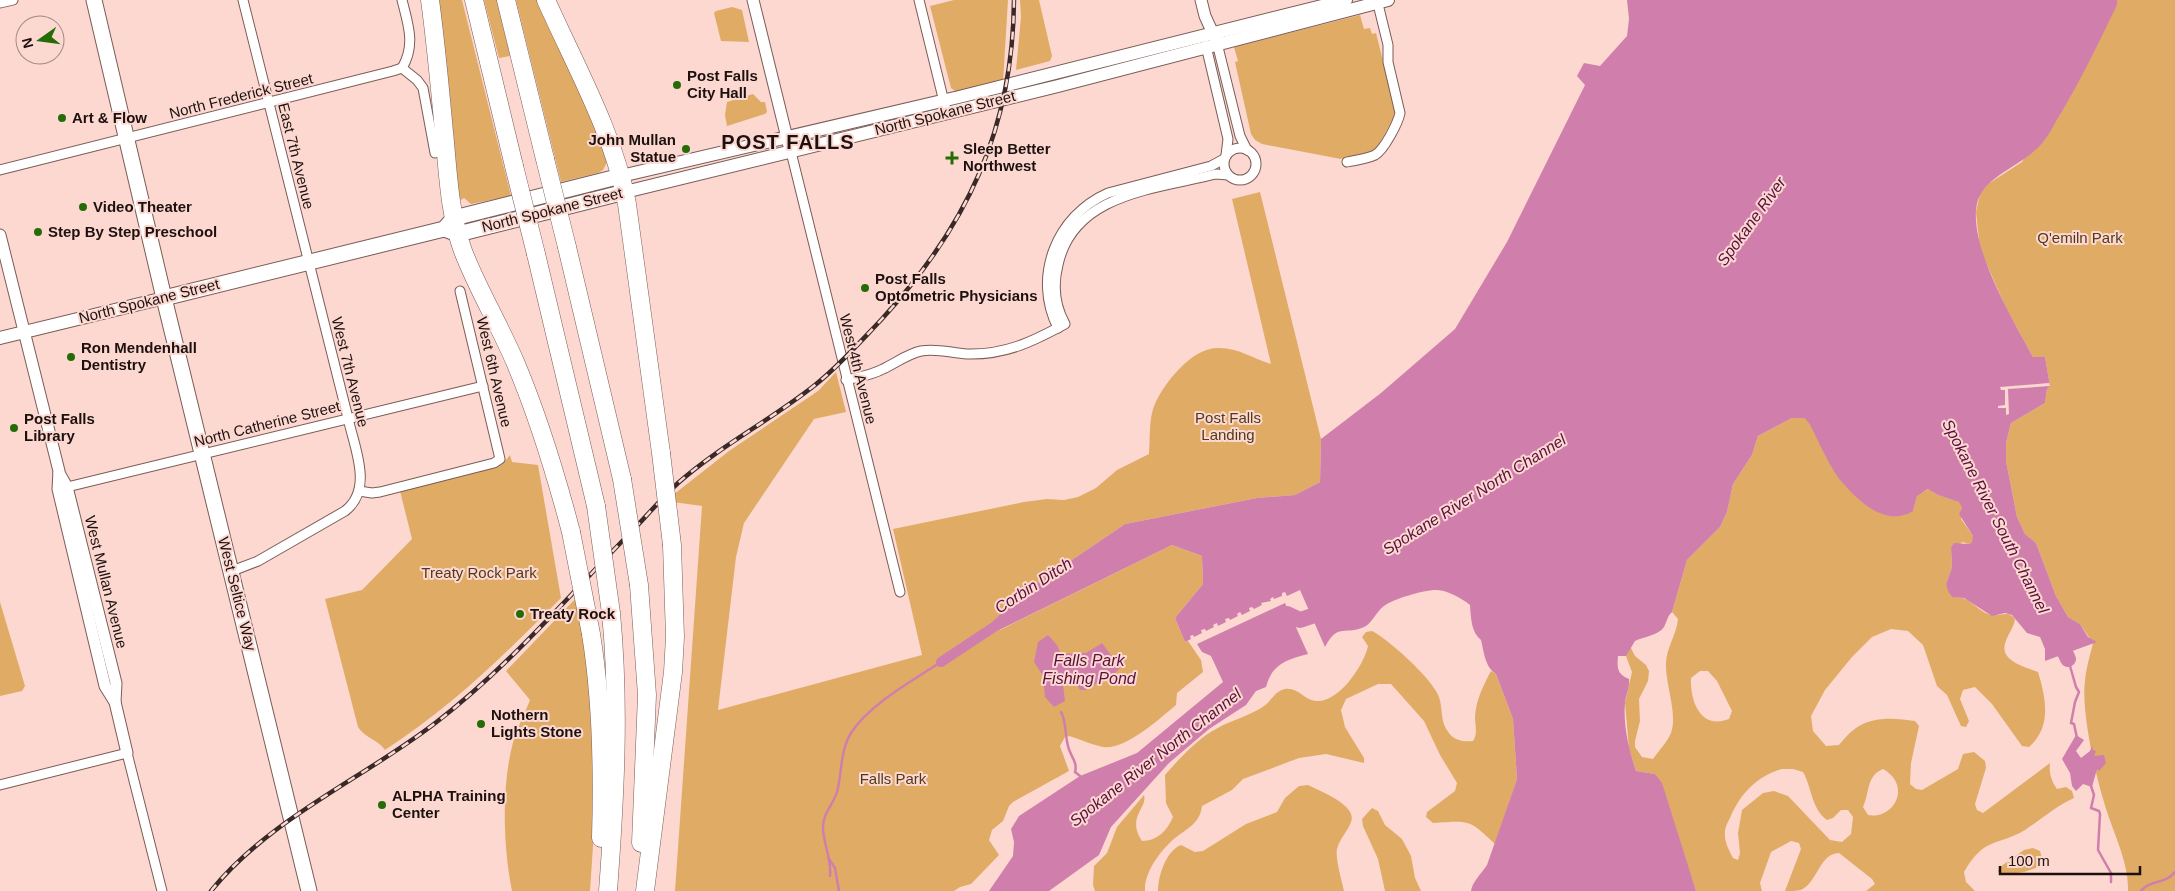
<svg xmlns="http://www.w3.org/2000/svg" width="2175" height="891" viewBox="0 0 2175 891" font-family="Arial,sans-serif">
	<rect width="100%" height="100%" fill="#fcd8d1"/>
	<g fill="#e0ac65" fill-rule="evenodd">
		<path d="M435 0H462L511 196 471 204 464 198 461 200 458 195 451 106Z"/>
		<path d="M484 0H497L510 56 499 58Z"/>
		<path d="M516 0H541L611 163 607 162 603 170 598 173 561 182Z"/>
		<path d="M954 0H1008L1003 82 961 91H955L951 88 930 6Z"/>
		<path d="M1020 0H1039L1052 56 1050 61 1016 70 1021 17Z"/>
		<path d="M2117 0H2175V891H2128C2129 861 2112 831 2104 802 2095 773 2081 710 2085 681 2086 668 2090 656 2093 643L2080 624 2068 617 2056 596 2036 543 2025 534 2017 517 2006 461V443L2011 423 2045 403 2047 389 2050 386 2045 357H2033L2006 308 1980 249 1976 212 1980 194 1988 184 2022 162 2117 5Z"/>
		<path d="M732 7 742 10 749 42 721 41 714 13 716 11Z"/>
		<path d="M1360 15 1364 29 1370 28 1372 34 1376 33 1395 109V116L1377 147 1372 151 1341 159 1262 144 1255 140 1251 134 1235 62 1238 61 1234 47Z"/>
		<path d="M753 94 761 102H765L767 112 765 114 727 126 725 115 727 102Z"/>
		<path d="M1260 192 1321 439 1320 482 1295 495 1257 498 1125 524 1029 589 994 621 1000 630 1172 545 1202 556 1203 584 1175 618 1185 642 1188 641 1201 660 1203 672 1177 693 1176 705C1159 719 1126 750 1103 747 1092 745 1080 739 1069 736L1065 737 1060 746 1069 771 1013 802 1009 806 1003 821 992 830 989 840 999 855 971 884 960 887 954 891H675L702 506 673 502V495L729 451 818 391 836 372 846 412 814 419 744 523 736 557 718 710 922 655 893 529 1024 502 1047 499 1064 500 1078 497 1096 488 1117 470 1149 454C1150 441 1149 422 1153 409 1161 386 1191 348 1217 348 1237 347 1252 358 1271 364L1232 199Z"/>
		<path d="M1792 418H1804L1913 511 1917 495 1929 489 1938 495 1960 502 1962 508 1961 519 1973 536V542L1968 544 1963 542 1951 548 1952 567 1946 584 1952 597C1956 597 1961 597 1965 599 1974 603 1983 615 1993 615 2002 616 2008 610 2015 619 2014 628 2007 635 2005 644 2000 661 2026 667 2038 672 2046 698 2052 727 2029 747L2022 746 1992 704 1975 687 1963 690 1960 699 1969 721 1966 727 1961 726 1947 695 1937 686 1923 645 1908 631 1891 629 1872 637 1852 657 1825 690 1811 716 1813 731 1826 746 1839 745C1844 739 1850 732 1856 728 1873 716 1896 718 1915 721L1919 726 1911 763 1910 784 1916 789 1922 790 1958 769 1963 754 1974 752 1985 761 1986 768 1975 804 1977 810 1983 813 2050 763C2049 773 2051 780 2057 789L2066 787 2072 791 2074 798C2056 806 2042 819 2025 830 1996 847 1985 836 1964 872L1966 882 1975 891H1866L1875 884 1872 879 1839 853C1819 854 1818 882 1801 890 1797 891 1790 891 1785 891L1801 849 1799 843 1791 841 1771 852 1760 883 1762 891H1696L1655 774 1636 771 1629 749 1625 703 1632 672 1626 656 1630 646 1635 656 1646 665 1649 671 1648 681 1639 699 1640 721 1635 741V747L1642 757 1653 759C1658 752 1665 744 1669 737 1680 719 1665 685 1666 664 1666 648 1677 634 1678 619L1672 612 1687 560 1720 527 1727 512 1733 484 1752 455 1758 436ZM1700 671H1708L1717 681 1732 711 1729 719C1701 730 1690 702 1691 678ZM1782 769H1793L1803 772C1812 788 1811 808 1827 820L1833 818 1841 810H1848L1853 817 1851 834 1842 842 1830 840 1788 796 1774 791 1763 793 1742 810 1738 833 1740 853 1738 860 1733 858C1729 850 1724 842 1725 832 1725 827 1728 822 1730 818 1740 794 1757 776 1782 769ZM1883 769C1913 786 1893 820 1868 815L1863 807C1870 792 1866 776 1883 769Z"/>
		<path d="M510 455 512 462 538 465 561 598C504 655 453 706 385 750 377 739 365 738 358 727L325 599 362 590 412 539 400 491 495 467 506 460Z"/>
		<path d="M579 595 593 720 595 816 590 891H512C503 846 501 784 514 739 518 726 525 713 530 700L506 671Z"/>
		<path d="M0 602 25 686 22 691 0 696Z"/>
		<path d="M1372 631C1387 638 1434 680 1439 697 1443 709 1440 723 1449 733 1455 741 1464 742 1473 741 1478 734 1475 725 1475 717 1476 700 1483 686 1491 671L1496 674 1513 719 1517 779 1495 844C1468 818 1469 821 1433 823L1426 817 1427 812 1455 791 1457 783 1440 755 1424 721 1391 684H1378L1346 699 1341 710 1345 727 1364 758V763L1326 754 1299 758 1243 779 1232 790 1202 806C1200 823 1188 828 1175 838 1161 850 1144 872 1145 891H1095L1093 885 1094 866 1107 853 1117 827 1144 795C1148 808 1126 817 1142 841 1157 841 1167 831 1173 817L1166 803 1165 775C1178 760 1198 738 1216 729 1231 720 1250 716 1264 706 1272 700 1275 691 1285 689 1298 687 1304 700 1316 701 1339 703 1364 665 1368 646L1362 637 1366 632Z"/>
		<path d="M1308 785C1319 791 1358 805 1351 822 1348 831 1340 838 1337 849 1335 858 1342 881 1344 891H1158C1158 876 1166 851 1181 845L1195 852 1203 851 1246 824 1277 812 1285 798 1299 786Z"/>
		<path d="M1372 808 1378 811 1385 825 1402 839 1411 856 1415 878 1421 891H1385L1378 859 1363 826 1362 819Z"/>
		<path d="M2033 848 2040 851 2042 859 2039 867 2024 872 2001 875 1998 871 2000 867 2024 850Z"/>
	</g>
	<g fill="#d07fac">
		<path d="M1627 0H2117V5C2099 42 2082 78 2061 113 2055 122 2050 134 2043 142 2026 163 1995 172 1982 192 1957 229 2015 323 2033 357H2045L2050 386 2047 389 2045 403 2011 423 2006 443V461L2017 517 2025 534 2036 543 2056 596 2068 617 2080 624 2088 637 2097 642 2045 661V649L2040 637 2027 633 2012 615 2005 613 1992 616 1964 598 1952 597 1948 591 1946 584 1952 567 1951 548 1954 543 1969 544 1972 542 1973 536 1959 514 1962 508 1959 502 1938 495 1928 489 1917 496 1913 511C1886 528 1858 501 1841 481 1830 468 1818 440 1809 423L1804 418H1792L1758 436 1752 455 1733 484 1727 512 1720 527 1687 560 1672 612C1667 617 1667 621 1664 627 1659 635 1643 637 1635 641L1626 656H1618C1617 668 1617 674 1629 679 1630 688 1626 694 1625 703 1623 725 1629 750 1636 771L1655 774 1662 783 1696 891H1471C1472 882 1482 873 1487 865L1517 779 1513 719 1496 674C1485 667 1484 652 1481 640 1471 632 1471 618 1470 605 1461 598 1448 590 1435 590 1424 590 1393 599 1384 606 1377 611 1373 621 1366 626 1345 637 1339 621 1325 647L1300 590 1287 596 1285 592 1282 593V596L1274 599 1273 597 1270 599 1271 601 1261 603 1262 605 1254 609 1252 607 1249 608 1250 611 1242 615 1240 612 1237 614 1238 616 1230 620 1229 618 1225 619 1226 622 1218 626 1217 623 1213 625 1214 627 1206 631 1205 629 1201 630 1202 633 1194 637 1193 635 1190 636 1191 639 1185 642 1175 618 1203 584 1202 556 1172 545 999 630 993 621 1029 589 1125 524 1257 498 1295 495 1320 482 1321 439 1381 393 1455 329 1507 242 1585 85 1577 76 1584 63 1600 66 1627 36 1629 19Z"/>
		<path d="M1285 603 1308 654C1286 660 1272 664 1266 687L1256 691 1246 705 1209 729 1169 763 1111 827 1099 855 1049 891H989L1013 856 1014 842 1011 829 1019 816 1080 776 1137 753 1223 682 1211 656 1202 652 1197 644Z"/>
		<path d="M1048 635 1057 645 1061 654 1086 653 1102 643 1111 655 1123 659 1124 664 1114 674 1085 690H1080L1075 681 1065 682 1063 685 1065 701 1054 707 1045 697 1043 676 1034 662 1038 642Z"/>
		<path d="M2076 735 2084 740 2076 751 2081 758 2090 751 2092 746 2093 750 2096 751 2094 756 2104 755 2106 763 2099 771 2097 769 2092 787 2083 784 2076 791 2072 786 2070 773 2062 759Z"/>
	</g>
	<path fill="#fcd8d1" d="M2049 383 2050 386 2008 389 2009 414 2006 415V408H1998V406L2005 405V390H2001L2000 387Z"/>
	<g fill="none" stroke-linecap="round" stroke-linejoin="round">
		<g stroke="#d07fac" stroke-width="2.5">
			<path d="M2068 659 2076 687 2079 692 2075 702 2071 723 2074 724 2077 738"/>
			<path d="M1061 712C1066 720 1065 735 1068 746 1070 756 1078 762 1075 772L1080 776"/>
			<path d="M2091 786 2094 795 2091 808 2099 811 2100 814 2098 850 2111 873V882"/>
			<path d="M829 859 835 868 839 891"/>
			<path d="M830 876C832 859 823 844 823 827 823 813 833 805 837 792 842 773 840 751 851 733 870 704 912 681 941 662"/>
			<path d="M2141 891C2151 879 2164 885 2175 872"/>
		</g>
		<path stroke="#d07fac" stroke-width="10" d="M941 662 1006 619"/>
		<g stroke="#d07fac" stroke-width="16">
			<path d="M1273 624 1276 619 1287 614 1300 620 1312 616 1327 602"/>
			<path d="M2057 635 2068 659"/>
		</g>
		<defs>
			<g id="minor">
				<path d="M919 0 945 106"/>
				<path d="M0 3 13 0"/>
				<path d="M1217 43 1240 136 1247 150"/>
				<path d="M1206 46 1228 139 1226 155"/>
				<path d="M402 68 417 80 423 88 435 153"/>
				<path d="M402 68C416 45 408 24 402 0"/>
				<circle cx="1240" cy="164" r="16"/>
				<path d="M791 152 900 592"/>
				<path d="M1347 162C1356 160 1367 159 1375 155 1384 150 1398 123 1400 113L1388 62V45L1377 0"/>
				<path d="M0 170 393 71 402 68"/>
				<path d="M1058 328C1032 277 1056 216 1108 193L1211 166 1224 159"/>
				<path d="M846 380C859 377 872 375 883 369 896 363 907 354 921 351 937 348 951 353 967 354 1005 355 1032 342 1065 324 1055 306 1053 285 1058 265 1073 193 1157 189 1216 174L1228 175"/>
				<path d="M63 488 483 386"/>
				<path d="M359 491 372 493 380 492 494 463 500 459 460 291"/>
				<path d="M232 571 258 561 345 511C374 489 354 447 348 418L243 0"/>
				<path d="M0 785 127 753 162 891"/>
			</g>
			<g id="tertiary">
				<path d="M753 0 789 146"/>
				<path d="M1201 0 1205 16 1216 40"/>
				<path d="M0 235 59 471 58 489 105 686 115 702"/>
				<path d="M59 473 67 487 116 683 115 702 127 753"/>
			</g>
			<g id="secondary">
				<path d="M621 176 959 97 1346 0"/>
				<path d="M625 192 1058 86 1388 0"/>
				<path d="M0 338 164 298"/>
			</g>
			<g id="primary">
				<path d="M94 0 164 298 309 891"/>
				<path d="M447 230 458 234 625 192"/>
				<path d="M164 298 444 229 454 218 621 176"/>
			</g>
			<g id="motorway">
				<path d="M430 0C436 44 440 88 444 132 448 171 449 213 463 251 477 288 500 326 516 364 539 419 556 475 571 532"/>
				<path d="M474 0 514 166"/>
				<path d="M506 0 545 159"/>
				<path d="M546 0C575 65 614 134 627 204L661 453"/>
				<path d="M567 247 622 479"/>
				<path d="M536 254 596 506"/>
				<path d="M639 585 647 695 641 843"/>
				<path d="M591 634C602 702 603 770 601 838"/>
				<path d="M608 891C615 798 620 706 611 613"/>
				<path d="M645 891 673 672 675 637 672 545"/>
			</g>
		</defs>
		<use href="#minor" stroke="#7b5c57" stroke-width="11"/>
		<use href="#tertiary" stroke="#7b5c57" stroke-width="13"/>
		<use href="#secondary" stroke="#7b5c57" stroke-width="14"/>
		<use href="#primary" stroke="#7b5c57" stroke-width="17"/>
		<use href="#motorway" stroke="#7b5c57" stroke-width="19"/>
		<use href="#minor" stroke="#fff" stroke-width="9"/>
		<use href="#tertiary" stroke="#fff" stroke-width="11"/>
		<use href="#secondary" stroke="#fff" stroke-width="12"/>
		<use href="#primary" stroke="#fff" stroke-width="15"/>
		<use href="#motorway" stroke="#fff" stroke-width="18"/>
		<defs>
			<path id="rail" d="M211 891C269 819 362 779 434 724 509 667 569 595 635 528 649 513 663 497 678 483 720 446 771 420 815 385 839 366 860 342 881 320 967 226 1013 129 1014 0"/>
		</defs>
		<use href="#rail" stroke="#392a27" stroke-width="4.5"/>
		<use href="#rail" stroke="#fcd8d1" stroke-width="2.5" stroke-dasharray="8" stroke-linecap="butt"/>
		<defs>
			<g id="motorway-bridge">
				<path d="M545 159 567 247"/>
				<path d="M514 166 536 254"/>
				<path d="M661 453 672 545"/>
				<path d="M622 479 639 585"/>
				<path d="M596 506 611 613"/>
				<path d="M571 532 591 634"/>
			</g>
		</defs>
		<use href="#motorway-bridge" stroke="#7b5c57" stroke-width="19" stroke-linecap="butt"/>
		<use href="#motorway-bridge" stroke="#fff" stroke-width="18"/>
	</g>
	<g fill="#266c06" stroke="#fcd8d1" stroke-width="2">
		<circle cx="677" cy="85" r="5"/>
		<circle cx="62" cy="118" r="5"/>
		<circle cx="686" cy="149" r="5"/>
		<path d="M949.5 150.5h5v5h5v5h-5v5h-5v-5h-5v-5h5z"/>
		<circle cx="83" cy="207" r="5"/>
		<circle cx="38" cy="232" r="5"/>
		<circle cx="865" cy="288" r="5"/>
		<circle cx="71" cy="357" r="5"/>
		<circle cx="14" cy="428" r="5"/>
		<circle cx="520" cy="614" r="5"/>
		<circle cx="481" cy="724" r="5"/>
		<circle cx="382" cy="805" r="5"/>
	</g>
	<g text-anchor="middle" stroke-width="4" stroke-linejoin="round" paint-order="stroke">
		<g font-size="15" font-weight="bold" fill="#1d110f" stroke="#fcd8d1" text-anchor="start">
			<text x="687" y="81">Post Falls<tspan x="687" dy="17">City Hall</tspan></text>
			<text x="72" y="123">Art &amp; Flow</text>
			<text x="676" y="145" text-anchor="end">John Mullan<tspan x="676" dy="17">Statue</tspan></text>
			<text x="963" y="154">Sleep Better<tspan x="963" dy="17">Northwest</tspan></text>
			<text x="93" y="212">Video Theater</text>
			<text x="48" y="237">Step By Step Preschool</text>
			<text x="875" y="284">Post Falls<tspan x="875" dy="17">Optometric Physicians</tspan></text>
			<text x="81" y="353">Ron Mendenhall<tspan x="81" dy="17">Dentistry</tspan></text>
			<text x="24" y="424">Post Falls<tspan x="24" dy="17">Library</tspan></text>
			<text x="530" y="619">Treaty Rock</text>
			<text x="491" y="720">Nothern<tspan x="491" dy="17">Lights Stone</tspan></text>
			<text x="392" y="801">ALPHA Training<tspan x="392" dy="17">Center</tspan></text>
		</g>
		<g font-size="15" fill="#1d110f" stroke="#fcd8d1">
			<text transform="translate(241 96) rotate(-14)" y="5">North Frederick Street</text>
			<text transform="translate(945 113) rotate(-14)" y="5">North Spokane Street</text>
			<text transform="translate(296 156) rotate(76)" y="5">East 7th Avenue</text>
			<text transform="translate(552 210) rotate(-14)" y="5">North Spokane Street</text>
			<text transform="translate(149 301) rotate(-14)" y="5">North Spokane Street</text>
			<text transform="translate(858 369) rotate(76)" y="5">West 4th Avenue</text>
			<text transform="translate(350 372) rotate(76)" y="5">West 7th Avenue</text>
			<text transform="translate(494 372) rotate(77)" y="5">West 6th Avenue</text>
			<text transform="translate(267 424) rotate(-14)" y="5">North Catherine Street</text>
			<text transform="translate(106 582) rotate(76)" y="5">West Mullan Avenue</text>
			<text transform="translate(237 594) rotate(76)" y="5">West Seltice Way</text>
		</g>
		<g font-size="15" fill="#513a19" stroke="#fcd8d1">
			<text x="2080" y="243">Q'emiln Park</text>
			<text x="1228" y="423">Post Falls<tspan x="1228" dy="17">Landing</tspan></text>
			<text x="479" y="578">Treaty Rock Park</text>
			<text x="893" y="784">Falls Park</text>
		</g>
		<g font-size="16" font-style="italic" fill="#58103f" stroke="#fcd8d1">
			<text transform="translate(1751 221) rotate(-54)" y="6">Spokane River</text>
			<text transform="translate(1474 494) rotate(-32)" y="6">Spokane River North Channel</text>
			<text transform="translate(1996 516) rotate(63)" y="6">Spokane River South Channel</text>
			<text transform="translate(1033 585) rotate(-33)" y="6">Corbin Ditch</text>
			<text x="1089" y="666">Falls Park<tspan x="1089" dy="18">Fishing Pond</tspan></text>
			<text transform="translate(1155 757) rotate(-38)" y="6">Spokane River North Channel</text>
		</g>
		<g font-size="20" font-weight="bold" letter-spacing="1" fill="#1d110f" stroke="#fcd8d1">
			<text x="788" y="149">POST FALLS</text>
		</g>
	</g>
	<g transform="translate(40 40) rotate(256)"><circle r="24" fill="#fcd8d1" stroke="#a38883"/>
	<path d="M0-4L9 19L0 12L-9 19Z" fill="#266c06"/>
	<text y="-8" font-size="14" font-weight="bold" text-anchor="middle" fill="#1d110f">N</text>
	</g>
	<path d="M2000 866v8h140v-8" fill="none" stroke="#1d110f" stroke-width="2.5"/>
	<text x="2008" y="866" font-size="15" fill="#1d110f" stroke="#fcd8d1" stroke-width="4" paint-order="stroke">100 m</text>
</svg>
